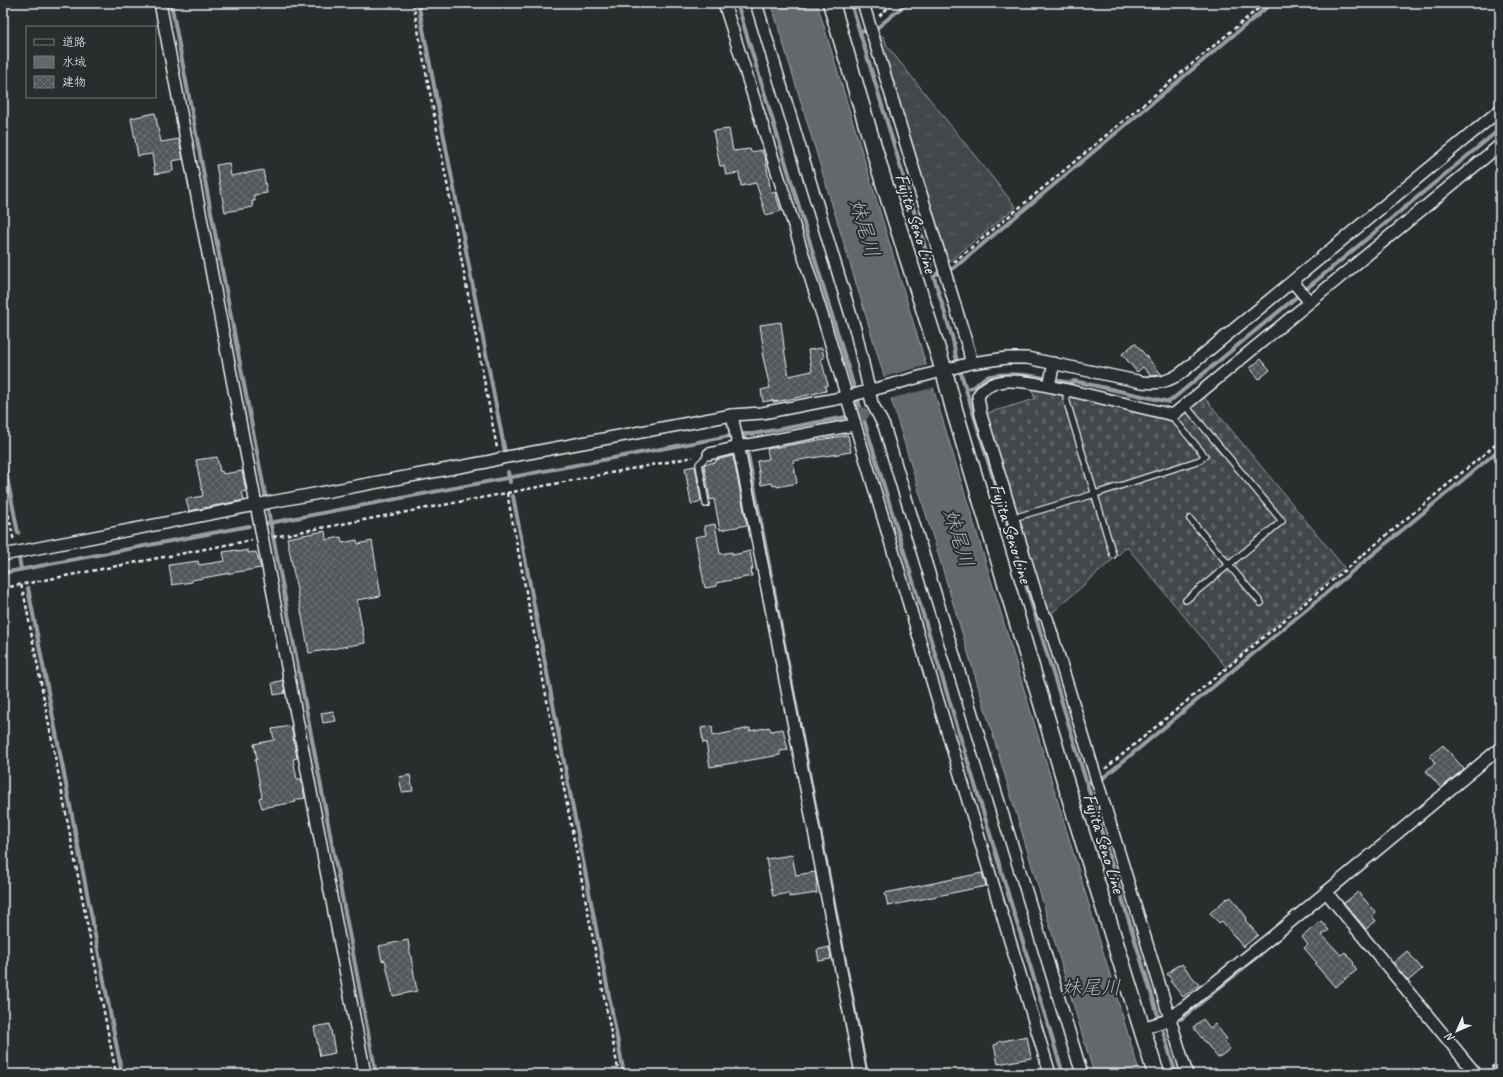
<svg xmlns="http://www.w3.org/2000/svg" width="1503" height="1077" viewBox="0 0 1503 1077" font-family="Caveat,'Klee One',sans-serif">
	<defs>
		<pattern id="grass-tufts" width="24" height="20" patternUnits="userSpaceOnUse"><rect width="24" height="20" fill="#424648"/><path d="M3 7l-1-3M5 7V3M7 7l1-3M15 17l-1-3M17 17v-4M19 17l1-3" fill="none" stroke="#5d6163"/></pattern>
		<pattern id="cemetery-stones" width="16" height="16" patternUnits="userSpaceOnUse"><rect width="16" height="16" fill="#424648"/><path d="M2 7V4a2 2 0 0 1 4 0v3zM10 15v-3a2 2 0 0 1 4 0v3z" fill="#5d6163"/></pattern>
		<pattern id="building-cross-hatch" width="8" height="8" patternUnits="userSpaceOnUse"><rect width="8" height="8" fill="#535759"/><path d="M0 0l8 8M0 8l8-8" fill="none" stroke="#6c7072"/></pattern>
	</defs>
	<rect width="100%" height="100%" fill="#2a2d2e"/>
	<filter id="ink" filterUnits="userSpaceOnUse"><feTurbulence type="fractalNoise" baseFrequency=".025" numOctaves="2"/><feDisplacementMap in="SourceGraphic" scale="8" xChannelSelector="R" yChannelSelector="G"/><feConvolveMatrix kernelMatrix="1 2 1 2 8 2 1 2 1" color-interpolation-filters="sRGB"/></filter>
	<g filter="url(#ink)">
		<path fill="url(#grass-tufts)" stroke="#959ca0" d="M876 33 884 37 887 46 1016 207 950 261 947 262Z"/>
		<path fill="url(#cemetery-stones)" stroke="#959ca0" d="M1031 387 1170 419 1204 397 1344 567 1226 667 1127 547 1053 612 1044 611 984 414 1035 399Z"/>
		<path fill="#63686b" stroke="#989fa3" d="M771 3H817L1140 1074H1094L986 712Z"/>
		<path fill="#2a2d2e" d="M929 365 936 387 889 399 883 377Z"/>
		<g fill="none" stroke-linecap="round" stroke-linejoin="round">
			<g stroke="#989fa3" stroke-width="4">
				<path d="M171 3 376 1074"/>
				<path d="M418 3 505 452"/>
				<path d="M737 3 1063 1074"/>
				<path d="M851 3 953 340 956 357 1176 1074"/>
				<path d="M860 32 877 28 907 3"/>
				<path d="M933 275 954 268 1272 3"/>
				<path d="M966 389C968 388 972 388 975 386 981 382 981 378 990 376 1017 371 1044 378 1071 383L1074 381 1169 402 1500 129"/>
				<path d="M741 434H753L846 417"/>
				<path d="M744 434 867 1074"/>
				<path d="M3 457 18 533"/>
				<path d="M508 472 510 482"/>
				<path d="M513 496 624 1074"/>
				<path d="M264 524 735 435"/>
				<path d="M19 558 21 569"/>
				<path d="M3 573 249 526"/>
				<path d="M28 588 122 1074"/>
				<path d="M1087 783 1103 778 1500 449"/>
				<path d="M1181 1019 1263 952"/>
				<path d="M1492 1074 1500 1067"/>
			</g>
			<path stroke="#63686b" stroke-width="14" d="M859 414H862"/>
		</g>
		<g fill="url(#building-cross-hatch)" stroke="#e8f1f8">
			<path d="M155 113 161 142 179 139 183 159 172 161 173 171 155 174 152 154 138 156 131 118Z"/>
			<path d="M729 129 733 151 750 149 751 152 762 150 763 155 765 156 771 193 775 192 781 211 766 215 756 183 741 186 739 173 726 175 724 166H720L713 131Z"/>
			<path d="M229 163 231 176 263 170 267 193 254 195 255 201H252L253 207 225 212 216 165Z"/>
			<path d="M781 322 785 355 789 376 812 371 808 350 822 348 824 358 821 359 828 385 825 386 826 391 786 400 773 402V400L763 402 761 390 770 388 762 353H764L760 325Z"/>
			<path d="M1135 343 1162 375 1151 376 1143 367 1137 372 1122 354Z"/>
			<path d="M1261 359 1270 370 1259 379 1250 368Z"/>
			<path d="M848 435 851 452 793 461 797 483 777 487 776 485 773 486 772 483 761 485 757 461 769 459 767 449Z"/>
			<path d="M733 456 747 525 720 530 714 499 710 500 704 465 705 464 716 462V460Z"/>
			<path d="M217 457 220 472 222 471 223 474 242 471 246 491 242 492 244 500 189 511 186 499 203 496 196 460Z"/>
			<path d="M695 466 701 501 691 504 685 468Z"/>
			<path d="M715 524 720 554 732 552 733 555 750 551 753 569H751L752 576 716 583 717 586 705 588 695 537 706 535 704 526Z"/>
			<path d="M325 531 326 540 341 537 342 543 357 540 358 544 372 541 381 596 357 600 365 643 309 653 287 538Z"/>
			<path d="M237 550V552L248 550V553L256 552 261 568 225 574 192 580V582L172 585 169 565 198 561 199 565 225 561 223 552Z"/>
			<path d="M283 680 285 693 274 695 272 683Z"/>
			<path d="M333 711 336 721 323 723 321 713Z"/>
			<path d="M291 726 297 758 293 759 297 779H301L305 798 295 800 296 802 262 808 259 798 262 797 255 760 257 759 254 744 274 740 272 729Z"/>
			<path d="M712 726 713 736 750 728V731L769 727 771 731 783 729 788 750 780 751V755L710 767 706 742 703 743 701 728Z"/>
			<path d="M1443 745 1464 769 1441 788 1426 771 1435 763 1430 756Z"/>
			<path d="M410 775 413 791 402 792 399 777Z"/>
			<path d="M792 855 796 875 815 872 817 884 816 885 817 893 789 897V893L773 896 766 859Z"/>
			<path d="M982 873 986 886 888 906 885 893Z"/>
			<path d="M1358 892 1376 913 1372 916 1376 921 1366 929 1344 903Z"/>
			<path d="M1231 897 1247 918 1245 920 1258 935 1243 947 1222 921 1219 923 1210 913 1227 898 1228 899Z"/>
			<path d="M1321 921 1329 930 1322 935 1341 955 1345 952 1354 963 1353 964 1357 970 1335 987 1315 964 1317 963 1304 948 1308 945 1302 937Z"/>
			<path d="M408 940 417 991 393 996 385 960 382 961 379 946Z"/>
			<path d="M829 947 831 959 819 961 817 950Z"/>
			<path d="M1407 951 1422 969 1408 981 1393 963Z"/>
			<path d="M1182 964 1199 985 1183 997 1170 981 1172 980 1167 974 1178 965 1179 966Z"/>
			<path d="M1203 1019 1210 1028 1215 1024 1227 1039 1224 1042 1230 1049 1218 1058 1193 1027Z"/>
			<path d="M330 1024 335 1053 320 1056 314 1027Z"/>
			<path d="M1027 1036 1031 1058 998 1064 994 1045 998 1044V1042Z"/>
		</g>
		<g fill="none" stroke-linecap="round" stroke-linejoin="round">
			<defs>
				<g id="lane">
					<path d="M1067 390 1066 399 1113 555"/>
					<path d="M1185 405 1282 521 1186 600"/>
					<path d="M706 504 699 464 709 454"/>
					<path d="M1013 518 1095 494 1200 460 1205 456 1174 419 1173 415"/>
					<path d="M1190 519 1261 603"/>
				</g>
				<g id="street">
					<path d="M160 3 365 1074"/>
					<path d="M724 3 824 321 1050 1074"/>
					<path d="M756 3 856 332 872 403 884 426 1082 1074"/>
					<path d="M863 3 969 351 971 363"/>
					<path d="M1293 282 1309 301"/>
					<path d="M1049 386 1054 363"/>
					<path d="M732 415 774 623 861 1074"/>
					<path d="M709 454 743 446 854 425"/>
					<path d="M3 555 271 502 486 462 507 457 732 415 762 413 846 397 971 363 1007 358H1027L1142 382C1157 384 1168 382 1181 373L1500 110"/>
					<path d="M1326 892 1476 1074"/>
					<path d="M1142 1028 1165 1021 1173 1016 1272 937 1500 748"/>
					<path d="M1187 1074 1047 618 1042 613 981 415 978 396C984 386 995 382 1006 381 1028 380 1051 387 1072 391 1106 399 1140 407 1173 415L1500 145"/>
				</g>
				<path id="secondary" d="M831 3 884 183 944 371 954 409 1075 814 1156 1074"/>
			</defs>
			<use href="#lane" stroke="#e8f1f8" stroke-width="8"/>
			<use href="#street" stroke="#e8f1f8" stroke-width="14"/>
			<use href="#secondary" stroke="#e8f1f8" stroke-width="19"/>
			<g stroke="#e8f1f8" stroke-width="2.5" stroke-dasharray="4 3" stroke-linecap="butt">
				<path d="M413 3 497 448"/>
				<path d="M879 16 894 3"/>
				<path d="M954 262 1265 3"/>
				<path d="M3 487 14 542"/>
				<path d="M507 493 619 1074"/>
				<path d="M273 537 507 493 693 457"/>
				<path d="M21 585 25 600 116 1074"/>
				<path d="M3 588 252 540"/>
				<path d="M1105 769 1500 441"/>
				<path d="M1486 1072 1500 1061"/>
			</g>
			<use href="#lane" stroke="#2a2d2e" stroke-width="5.5"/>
			<use href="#street" stroke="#2a2d2e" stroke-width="11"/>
			<use href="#secondary" stroke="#2a2d2e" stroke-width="16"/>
		</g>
	</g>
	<g text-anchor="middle" stroke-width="4" stroke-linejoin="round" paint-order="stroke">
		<g font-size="19" fill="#e8f1f8" stroke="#2a2d2e">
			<text transform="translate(917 223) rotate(73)" y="7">Fujita Seno Line</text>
			<text transform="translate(1012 533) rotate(73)" y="7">Fujita Seno Line</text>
			<text transform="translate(1105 843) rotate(73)" y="7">Fujita Seno Line</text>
		</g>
		<g font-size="20" font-style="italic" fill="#acb3b9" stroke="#2a2d2e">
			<text transform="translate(865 228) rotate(73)" y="7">妹尾川</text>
			<text transform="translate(959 538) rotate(73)" y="7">妹尾川</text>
			<text x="1091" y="994">妹尾川</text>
		</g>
	</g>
	<rect width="1503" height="1077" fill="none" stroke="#2a2d2e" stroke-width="16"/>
	<rect x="8" y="8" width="1487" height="1061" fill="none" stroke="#e8f1f8" stroke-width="1.5" filter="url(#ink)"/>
	<rect x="26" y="26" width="130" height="72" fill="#2a2d2e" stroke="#767b7f"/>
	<rect x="34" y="39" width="20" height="6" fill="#2a2d2e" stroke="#767b7f"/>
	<text x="62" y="46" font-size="12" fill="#e8f1f8">道路</text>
	<rect x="34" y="56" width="20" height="12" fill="#63686b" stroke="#767b7f"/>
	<text x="62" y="66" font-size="12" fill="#e8f1f8">水域</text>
	<rect x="34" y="76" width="20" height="12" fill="url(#building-cross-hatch)" stroke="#767b7f"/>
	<text x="62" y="86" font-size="12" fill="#e8f1f8">建物</text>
	<g transform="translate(1457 1031) rotate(225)" stroke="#2a2d2e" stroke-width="3" paint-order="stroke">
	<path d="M0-3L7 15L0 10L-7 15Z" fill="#e8f1f8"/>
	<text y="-6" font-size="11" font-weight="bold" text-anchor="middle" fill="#e8f1f8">N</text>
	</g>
</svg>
